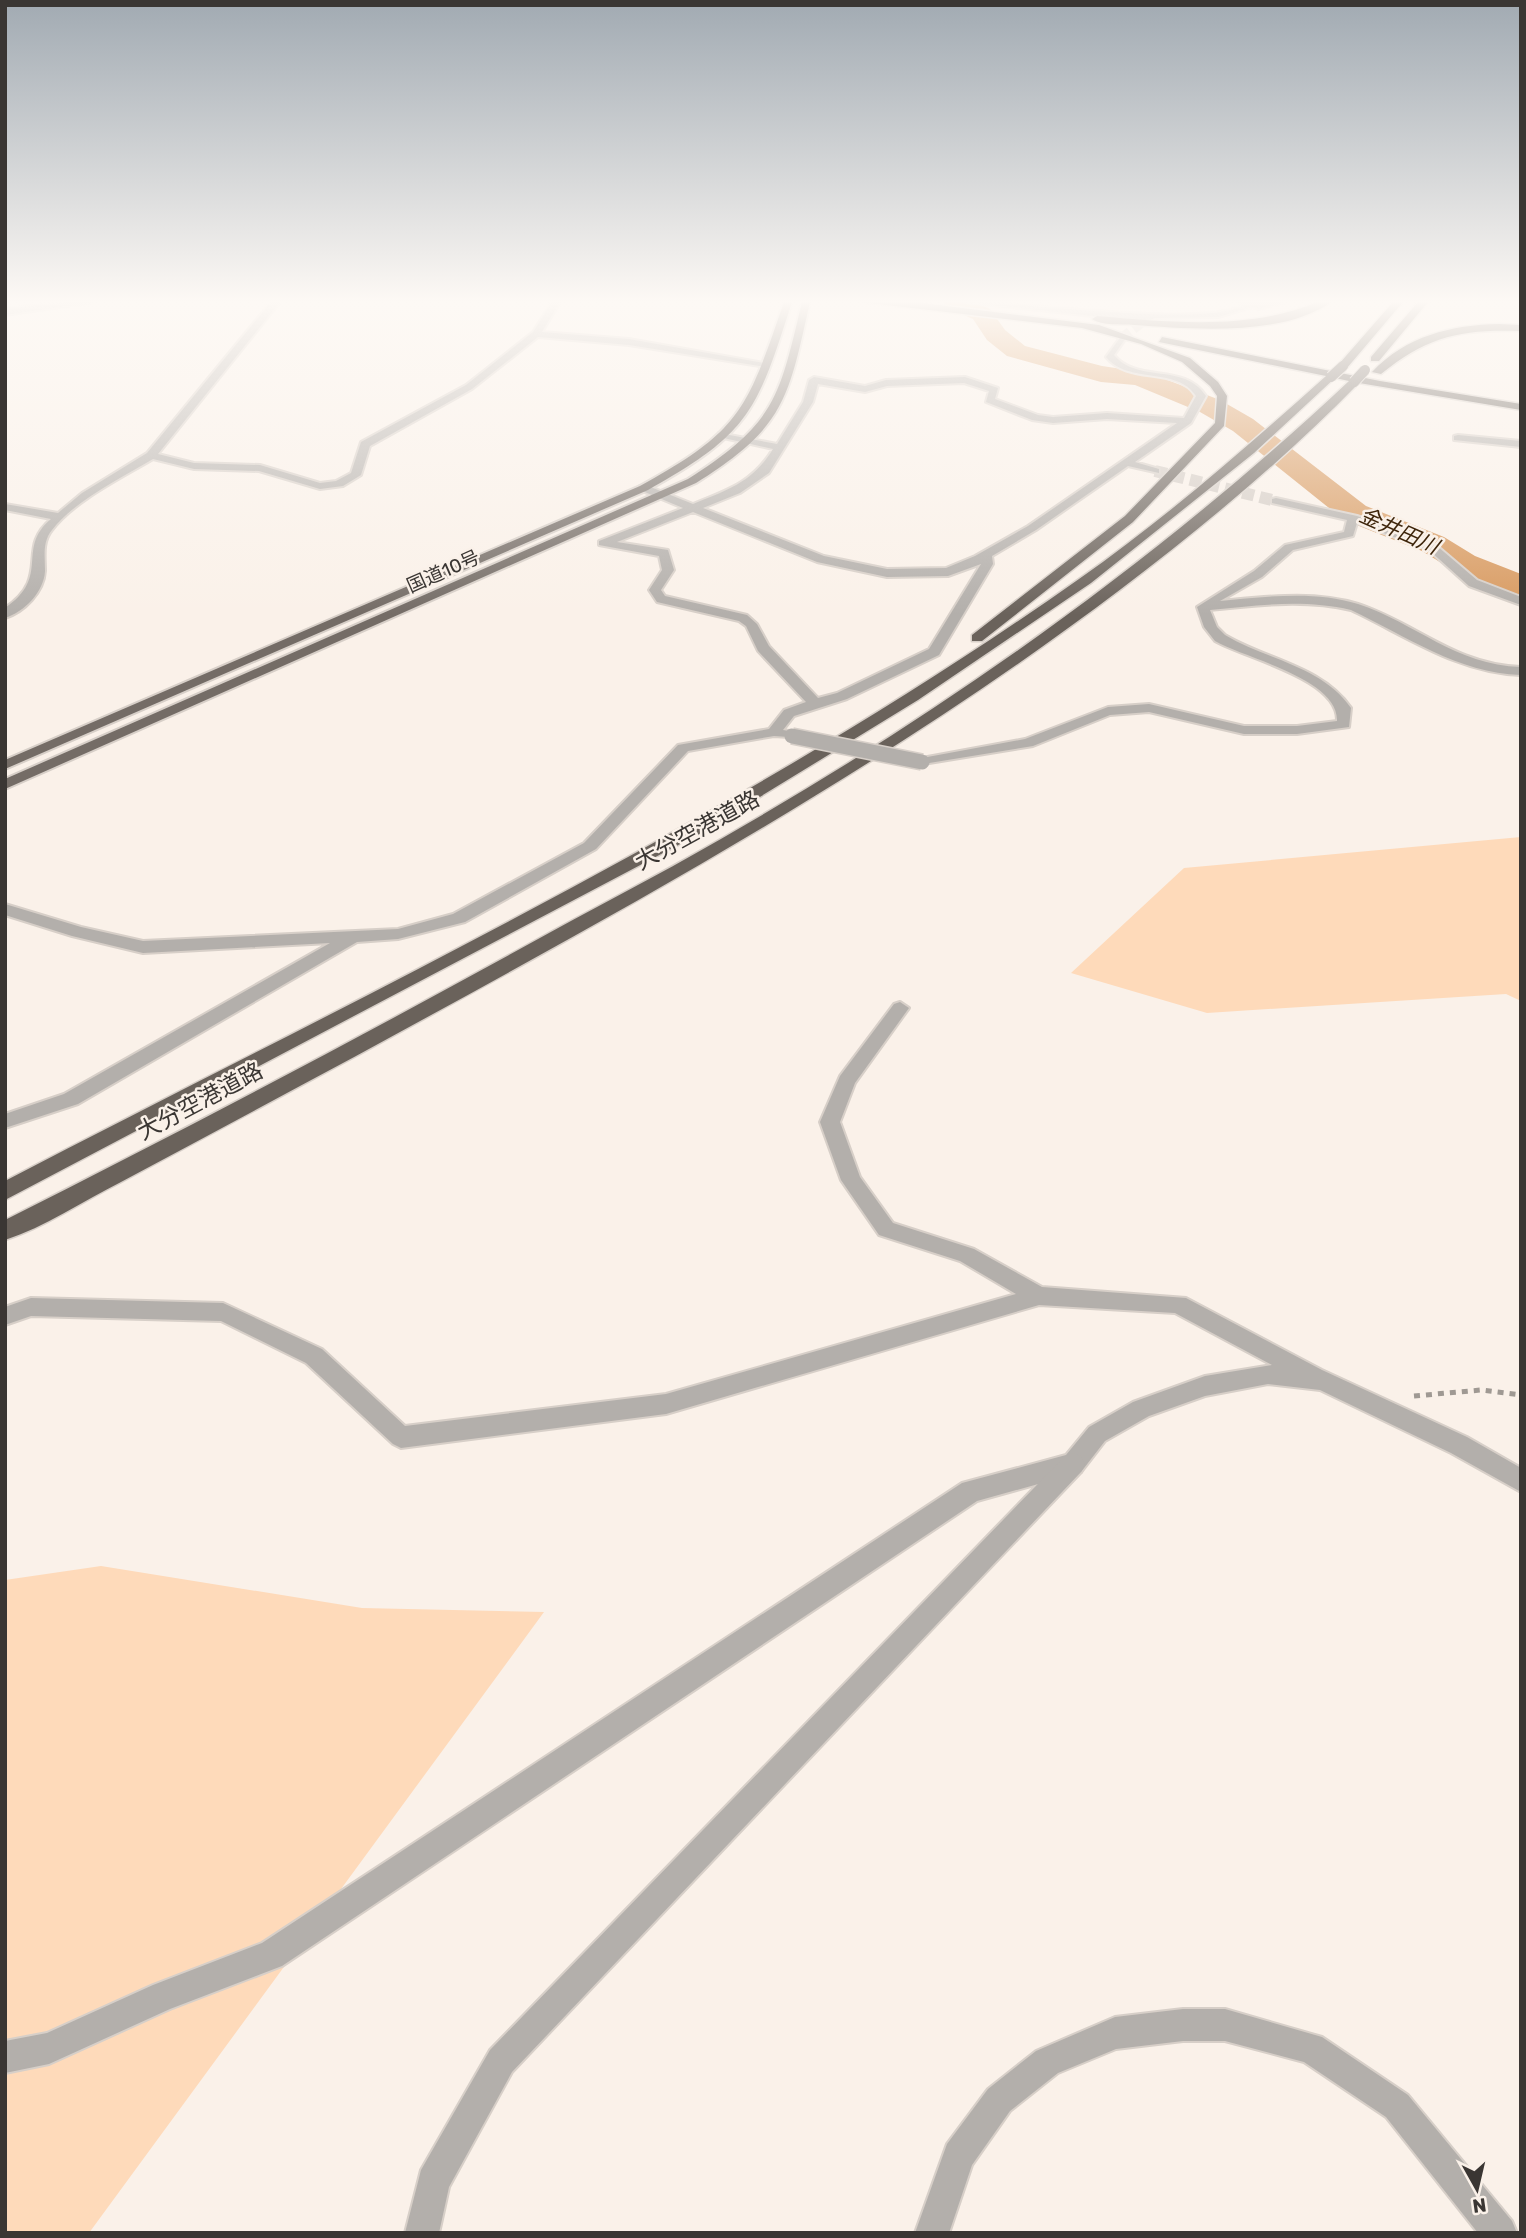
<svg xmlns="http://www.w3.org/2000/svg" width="1526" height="2238" viewBox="0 0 1526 2238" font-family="Rubik,'Noto Sans JP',sans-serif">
	<rect width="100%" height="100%" fill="#faf1e9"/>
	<g fill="#fedaba">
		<path d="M1521 837V1001L1506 994 1207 1013 1071 973 1184 868Z"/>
		<path d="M101 1566 362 1608 544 1612 89 2233H5V1580Z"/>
	</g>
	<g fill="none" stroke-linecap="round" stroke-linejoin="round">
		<path fill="#d89a60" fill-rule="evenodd" d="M943 302H974L990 309 1005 330 1025 346 1102 366 1149 373 1220 400 1253 419 1366 506 1444 537 1475 556 1521 574V596L1453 570 1422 551 1344 520 1233 431 1200 412 1135 385 1101 382 1007 356 987 340 973 319 946 307Z"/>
		<path stroke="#d4ccc5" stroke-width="10" stroke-dasharray="10 4.5" stroke-linecap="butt" d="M1122 338 1146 319"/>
		<path stroke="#d4ccc5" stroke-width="12" stroke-dasharray="12 6" stroke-linecap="butt" d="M1155 471 1276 501"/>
		<defs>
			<g id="minor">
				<path d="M271 302H280L158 454 194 463 260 465 320 483 336 481 351 473 361 442 466 385 533 332 552 302H560L542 332 629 339 770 364 765 367 629 345 538 337 472 389 370 446 361 475 343 486 320 489 259 471 194 469 153 459C121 478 74 501 52 530 42 542 45 557 45 571 44 592 24 612 5 618V608C52 576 15 549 51 519L5 510V504L58 513 82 493 147 453Z"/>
				<path d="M967 302C1020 302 1208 328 1243 305L1237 302H1285L1259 309 1252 307 1218 317 1155 318 1146 322Z"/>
				<path d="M1122 335 1126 338 1114 355C1138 384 1184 362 1206 396L1191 423 1135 462 1159 469V473L1128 466 1036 530 992 556 993 564 939 655 847 699 794 716 783 730 789 731V737L774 736 688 751 596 849 465 922 398 939 357 942 78 1104 5 1128V1114L64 1094 330 943 143 953 72 936 5 915V904L81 927 143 941 398 929 453 914 584 843 678 745 769 729 784 710 806 702 758 651 746 626 739 621 657 602 649 590 662 570 659 556 599 545V541L683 508 640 490V486H648L693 504C728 490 753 482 773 449L719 437V433L777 444 803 402 809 380 814 377 865 386 886 380 965 377 998 388 995 399 1038 415 1053 417 1107 413 1184 418 1196 396C1177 366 1129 385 1106 357ZM964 383 989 391 986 402 1032 420 1053 423 1107 419 1177 423 1028 526 975 556 946 568 887 569 824 556 703 508 740 493 769 473 813 402 818 384 865 392 887 386ZM693 512 817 562 887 577 948 576 981 564 929 649 837 693 818 698 769 646 757 624 747 615 665 596 661 590 674 570 668 550 617 542Z"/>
				<path d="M1458 435 1521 441V447L1454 440V436Z"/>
				<path d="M1276 498 1357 516 1408 534 1437 546 1477 580 1521 597V605L1469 586 1429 550 1357 523 1353 536 1293 550 1262 577 1220 601C1265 597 1314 590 1358 604 1416 623 1455 665 1521 667V675C1458 673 1406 636 1351 610 1304 599 1258 605 1210 610L1217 627 1225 635C1267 660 1322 666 1351 708L1349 727 1297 734H1244L1149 712 1110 715 1033 746 917 765 915 762 922 758 1025 739 1108 707 1149 704 1244 726H1297L1337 721C1339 679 1247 659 1215 641L1204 627 1197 607 1254 571 1285 545 1344 532 1347 520 1272 503V499Z"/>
				<path d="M900 1002 909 1008 855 1083 840 1122 860 1177 893 1223 974 1249 1042 1287 1186 1298 1322 1370 1467 1437 1521 1468V1492L1451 1453 1320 1390 1268 1384 1205 1396 1149 1416 1105 1441 1081 1472 977 1501 282 1966 170 2009 49 2064 5 2073V2041L47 2033 153 1985 262 1943 962 1483 1066 1455 1089 1427 1133 1402 1205 1376 1272 1365 1175 1313 1039 1305 666 1414 401 1448 393 1444 306 1363 221 1321 31 1316 5 1325V1307L31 1298 223 1303 322 1349 405 1426 666 1394 1016 1294 960 1261 879 1235 841 1180 820 1122 840 1076 894 1004Z"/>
			</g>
			<g id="tertiary">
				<path d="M67 302H94L5 315V309Z"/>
				<path d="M1073 1453 1081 1456 1085 1464 1081 1472 512 2072 449 2187 439 2233H405L421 2170 490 2050 1065 1456Z"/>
				<path d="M1183 2009H1225L1322 2037 1408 2095 1512 2221 1517 2233H1478L1386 2117 1304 2062 1225 2041H1183L1116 2049 1058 2073 1010 2111 972 2165 949 2233H915L947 2144 988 2089 1036 2051 1115 2017Z"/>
			</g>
			<g id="trunk">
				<path d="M784 302H792C757 410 751 433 648 490L5 769V760L640 486C742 430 747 409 784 302Z"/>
				<path d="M802 302H810C788 400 785 427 696 483L5 789V779L688 479C776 423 779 398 802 302Z"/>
			</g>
			<g id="motorway">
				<path d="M861 302H915L1099 325 1190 358 1218 382 1227 396 1224 426 1133 522 982 641H972V635L1125 516 1215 423 1217 396 1210 386 1182 362 1141 344 1082 328Z"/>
				<path d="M1318 302H1331C1283 337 1191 329 1134 325 1122 324 1102 326 1092 319L1097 316C1171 322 1247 331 1318 302Z"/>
				<path d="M1393 302H1403L1347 368H1339V364Z"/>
				<path d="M1418 302H1428L1379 361H1371V357Z"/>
				<path d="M1499 324 1521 325V331C1461 329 1428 336 1381 374L1372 372C1406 336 1451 325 1499 324Z"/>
				<path d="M1162 337 1380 381 1521 404V410L1359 383C1286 458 1204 526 1121 589 882 770 618 913 356 1056 278 1098 199 1140 121 1182 83 1201 45 1227 5 1240V1220C188 1128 370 1032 549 933 615 897 681 863 745 825 962 699 1166 553 1349 381L1335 378 1254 453 1091 583 918 700 701 833 5 1200V1181C369 992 743 816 1079 579 1166 518 1247 447 1326 376L1159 342Z"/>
			</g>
		</defs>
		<use href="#minor" stroke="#d7cfc8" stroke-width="4"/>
		<use href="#tertiary" stroke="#d7cfc8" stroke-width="4"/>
		<use href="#trunk" stroke="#d7cfc8" stroke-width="4"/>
		<use href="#motorway" stroke="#d7cfc8" stroke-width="3"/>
		<path stroke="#9f9993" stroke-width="5" stroke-dasharray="6 6" stroke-linecap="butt" d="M1414 1396 1481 1390 1521 1395"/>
		<use href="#minor" fill="#b3afab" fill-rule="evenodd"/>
		<use href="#tertiary" fill="#b3afab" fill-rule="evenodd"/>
		<use href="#trunk" fill="#746c66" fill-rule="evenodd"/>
		<use href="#motorway" fill="#6a625b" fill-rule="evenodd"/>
		<defs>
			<path id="minor-bridge" d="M792 736 922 762"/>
			<g id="motorway-bridge">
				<path d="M1331 377 1343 366"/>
				<path d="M1354 382 1365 370"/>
			</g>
		</defs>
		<use href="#minor-bridge" stroke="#d7cfc8" stroke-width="18" stroke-linecap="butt"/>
		<use href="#motorway-bridge" stroke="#d7cfc8" stroke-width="12" stroke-linecap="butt"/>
		<use href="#minor-bridge" stroke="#b3afab" stroke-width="15"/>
		<use href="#motorway-bridge" stroke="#6a625b" stroke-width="10"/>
	</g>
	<linearGradient id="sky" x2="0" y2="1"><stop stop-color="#a1aab2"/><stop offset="0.49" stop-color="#fdf9f5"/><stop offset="1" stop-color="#fdf9f5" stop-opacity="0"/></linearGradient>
	<rect width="1526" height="615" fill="url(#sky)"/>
	<g text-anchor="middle" stroke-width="5" stroke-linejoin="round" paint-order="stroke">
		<g font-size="19" fill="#3a3633" stroke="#faf1e9">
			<text transform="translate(443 571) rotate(-24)" y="7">国道10号</text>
		</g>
		<g font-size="21" font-style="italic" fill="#3e250b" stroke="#faf1e9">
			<text transform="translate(1399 531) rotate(24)" y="7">金井田川</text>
		</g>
		<g font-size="23" fill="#3a3633" stroke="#faf1e9">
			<text transform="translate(697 830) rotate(-29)" y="8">大分空港道路</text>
			<text transform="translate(200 1101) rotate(-28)" y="8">大分空港道路</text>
		</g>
	</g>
	<rect width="1526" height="2238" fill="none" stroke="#3a3633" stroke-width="14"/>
	<g transform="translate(1477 2189) rotate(172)" stroke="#faf1e9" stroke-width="5" paint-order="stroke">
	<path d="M0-5L12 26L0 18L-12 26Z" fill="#3a3633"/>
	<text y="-10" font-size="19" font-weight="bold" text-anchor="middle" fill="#3a3633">N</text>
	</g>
</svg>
